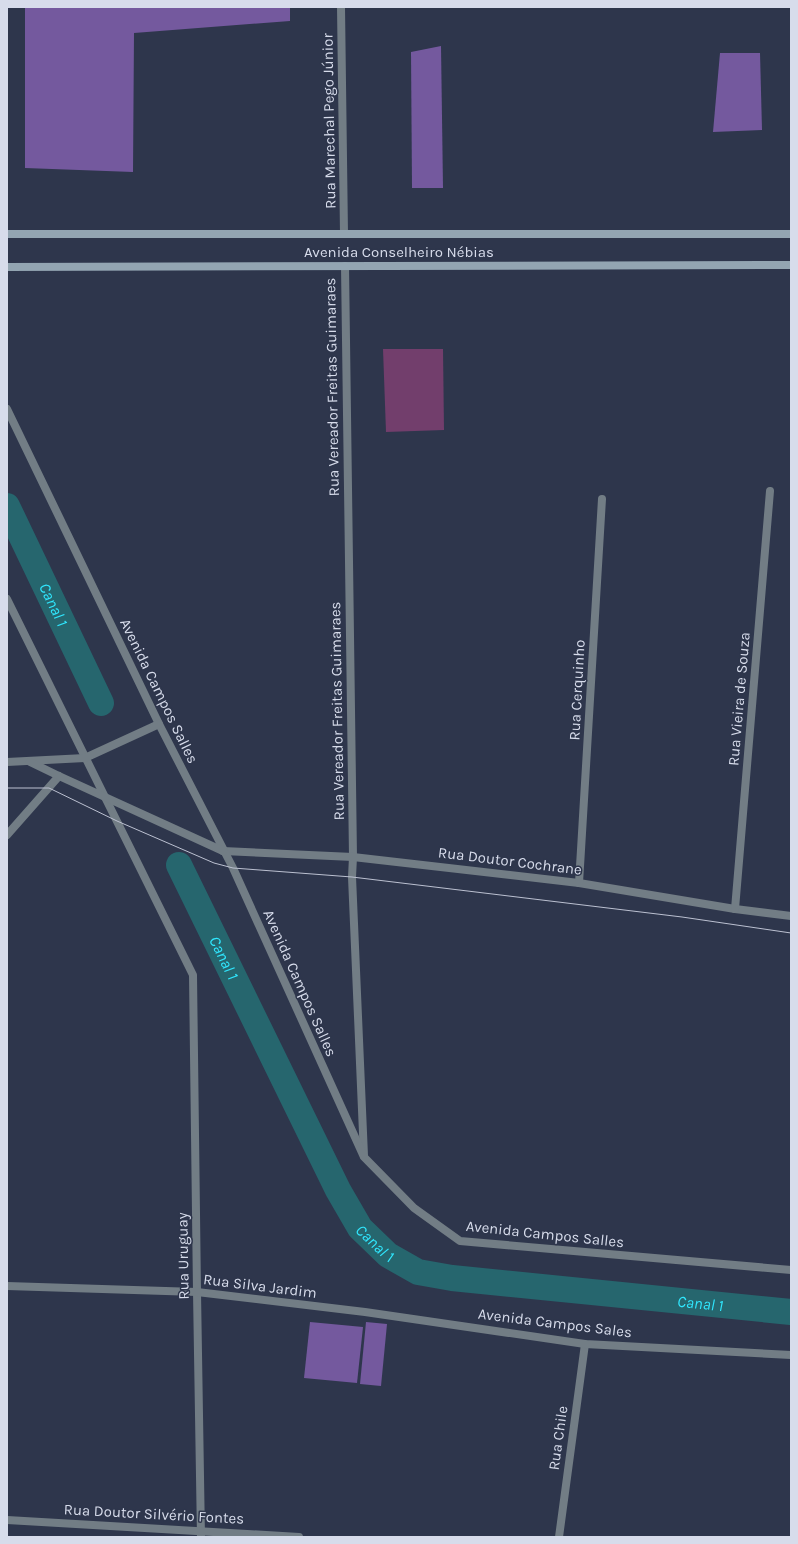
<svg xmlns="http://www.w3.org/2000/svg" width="798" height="1544" viewBox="0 0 798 1544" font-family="Karla,sans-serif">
	<rect width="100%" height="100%" fill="#2e364c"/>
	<path fill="#723e6c" d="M383 349H443L444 430 386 432Z"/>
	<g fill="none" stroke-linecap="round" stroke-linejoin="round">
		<g stroke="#26666e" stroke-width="26">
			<path id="s1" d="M7 506 101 703"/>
			<path id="s2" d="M179 865 338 1190 360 1228 388 1255 418 1272 452 1278 791 1312"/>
		</g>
	</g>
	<g fill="#74599e">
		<path d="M25 7H290V21L134 33 133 172 25 168Z"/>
		<path d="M441 46 443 188H412L411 52Z"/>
		<path d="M720 53H760L762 130 713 132Z"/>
		<path d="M310 1322 363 1327 357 1383 304 1378Z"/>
		<path d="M366 1322 387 1324 381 1386 360 1384Z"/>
	</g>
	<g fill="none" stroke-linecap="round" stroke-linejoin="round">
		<g stroke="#727d85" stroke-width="8">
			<path d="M341 7 344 234"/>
			<path d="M345 266 353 857 352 877 364 1156"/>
			<path d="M7 835 59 776"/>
			<path d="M223 851 353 857 579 883 735 909 791 916"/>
			<path d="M579 883 602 499"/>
			<path d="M735 909 770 491"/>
			<path d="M197 1292 201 1537"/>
			<path d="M7 1520 299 1537"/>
			<path d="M559 1537 585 1344"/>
		</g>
		<g stroke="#727d85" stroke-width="8">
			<path d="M7 409 159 724 233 868 364 1157 414 1208 460 1241 791 1270"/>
			<path d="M7 599 193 975 197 1292"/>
			<path d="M7 762 85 758 159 724"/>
			<path d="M30 762 59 776 223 851"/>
			<path d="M7 1286 197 1292 365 1312 585 1344 791 1355"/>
		</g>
		<g stroke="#93a5b2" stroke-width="8">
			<path d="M7 234H791"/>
			<path d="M7 267 791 265"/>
		</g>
		<path stroke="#bcc1d1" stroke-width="1" d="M7 788H49L117 821 214 863 233 868 352 877 682 917 791 933"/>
	</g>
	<g text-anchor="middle" stroke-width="3" stroke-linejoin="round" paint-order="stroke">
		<g font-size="15" fill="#d7dceb" stroke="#2e364c">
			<text transform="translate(329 121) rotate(-91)" y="5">Rua Marechal Pego Júnior</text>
			<text x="399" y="257">Avenida Conselheiro Nébias</text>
			<text transform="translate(332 387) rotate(-91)" y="5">Rua Vereador Freitas Guimaraes</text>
			<text transform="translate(577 690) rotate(-87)" y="5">Rua Cerquinho</text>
			<text transform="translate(159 691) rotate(64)" y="5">Avenida Campos Salles</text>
			<text transform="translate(739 699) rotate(-85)" y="5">Rua Vieira de Souza</text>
			<text transform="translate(337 711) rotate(-91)" y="5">Rua Vereador Freitas Guimaraes</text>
			<text transform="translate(510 861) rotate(7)" y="5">Rua Doutor Cochrane</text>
			<text transform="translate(300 983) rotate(66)" y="5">Avenida Campos Salles</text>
			<text transform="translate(545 1234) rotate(6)" y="5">Avenida Campos Salles</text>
			<text transform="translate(183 1256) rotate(-91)" y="5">Rua Uruguay</text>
			<text transform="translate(260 1286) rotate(7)" y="5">Rua Silva Jardim</text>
			<text transform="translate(555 1323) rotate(7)" y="5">Avenida Campos Sales</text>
			<text transform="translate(558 1438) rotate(-82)" y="5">Rua Chile</text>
			<text transform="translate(154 1514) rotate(3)" y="5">Rua Doutor Silvério Fontes</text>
		</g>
		<g font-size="16" font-style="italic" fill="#30e6fd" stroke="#2e364c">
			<text dy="6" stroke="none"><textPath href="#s1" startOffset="109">Canal 1</textPath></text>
			<text dy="6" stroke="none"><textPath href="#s2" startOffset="103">Canal 1</textPath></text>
			<text dy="6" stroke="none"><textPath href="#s2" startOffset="427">Canal 1</textPath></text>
			<text dy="6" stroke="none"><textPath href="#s2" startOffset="763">Canal 1</textPath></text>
		</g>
	</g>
	<rect width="798" height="1544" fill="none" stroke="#d7dceb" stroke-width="16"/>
</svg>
